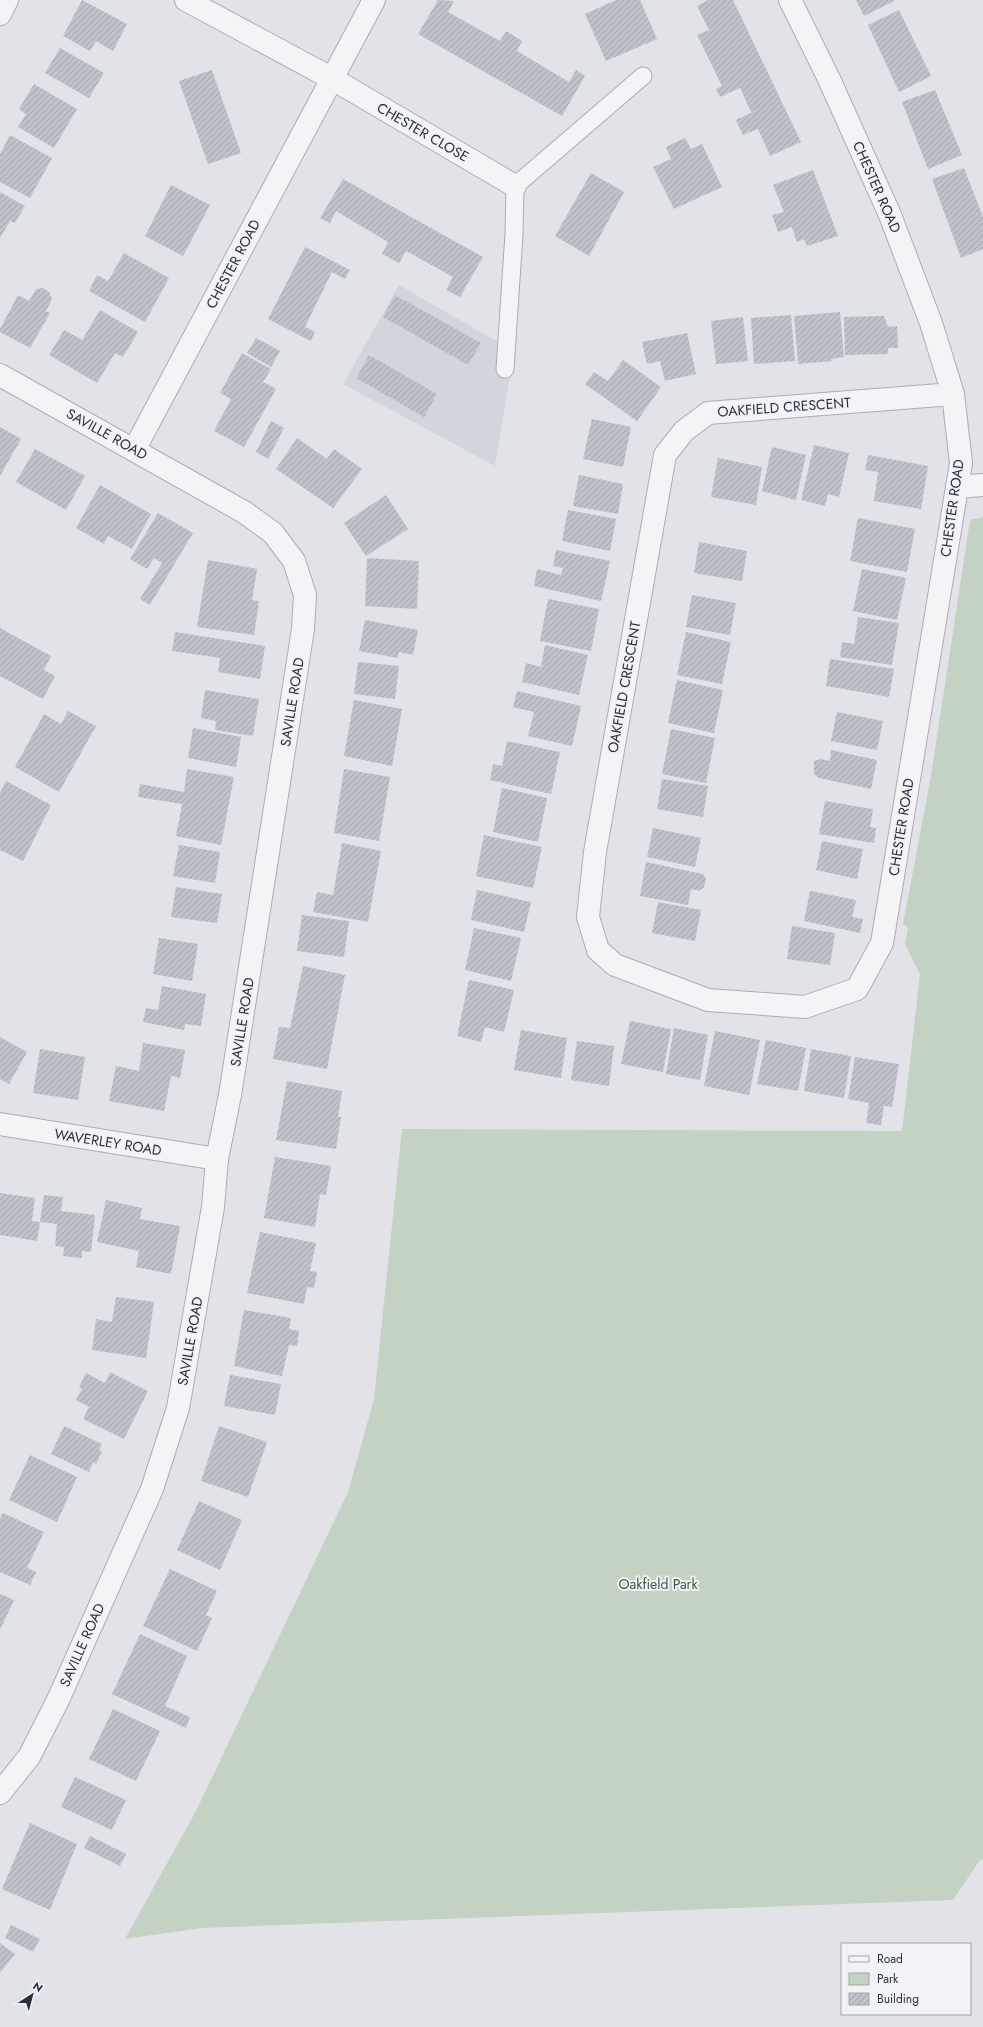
<svg xmlns="http://www.w3.org/2000/svg" width="983" height="2027" viewBox="0 0 983 2027" font-family="Jost,sans-serif">
	<defs>
		<pattern id="building-hatch" width="6" height="6" patternUnits="userSpaceOnUse"><rect width="6" height="6" fill="#bfc1cb"/><path d="M-1 1l2-2M0 6l6-6M5 7l2-2" fill="none" stroke="#a4a6af"/></pattern>
	</defs>
	<rect width="100%" height="100%" fill="#e1e3e9"/>
	<path fill="#d3d5dd" d="M399 285 514 351 495 466 343 384Z"/>
	<path fill="#c4d2c3" d="M983 517V1859L980 1860 953 1900 202 1928 125 1939 196 1811 348 1492 374 1399 402 1129 902 1131 920 975 905 944 908 928 903 924 931 776 970 520Z"/>
	<g fill="url(#building-hatch)">
		<path d="M82 0 127 24 113 51 96 41 90 51 63 36Z"/>
		<path d="M438 0 454 1 448 12 500 41 506 31 522 41 517 51 569 82 576 70 585 76 562 116 418 34Z"/>
		<path d="M616 0H640L657 39 606 61 585 14Z"/>
		<path d="M708 0H733L801 142 770 156 758 129 743 135 736 120 755 111 751 112 740 88 720 97 716 89 722 86 697 35 709 30 697 6Z"/>
		<path d="M856 0H893L894 1 864 16Z"/>
		<path d="M899 10 931 76 899 92 868 25Z"/>
		<path d="M60 48 104 73 89 98 45 73Z"/>
		<path d="M212 70 241 153 208 164 179 81Z"/>
		<path d="M34 84 77 109 54 148 18 127 26 114 19 109Z"/>
		<path d="M935 90 962 155 928 169 902 102Z"/>
		<path d="M10 135 52 158 30 198 0 182V154Z"/>
		<path d="M685 138 691 149 702 144 722 187 674 209 653 167 671 159 666 147Z"/>
		<path d="M964 168 983 217V249L961 258 932 179Z"/>
		<path d="M813 170 838 236 807 246 804 239 797 242 792 227 778 232 772 215 784 212 773 185Z"/>
		<path d="M591 173 624 192 589 256 555 236Z"/>
		<path d="M343 179 483 257 460 297 446 290 453 277 406 251 399 263 382 254 388 242 336 211 330 223 320 218Z"/>
		<path d="M171 185 210 205 183 256 145 236Z"/>
		<path d="M0 192 25 206 15 223 10 221 0 238Z"/>
		<path d="M305 247 350 270 345 279 332 272 305 327 315 332 311 341 268 319Z"/>
		<path d="M124 253 169 278 145 322 89 291 97 275 108 281Z"/>
		<path d="M43 288 49 292 52 299 46 311 50 313 30 348 0 332V329L18 295 29 301 36 289Z"/>
		<path d="M395 295 481 343 468 365 383 317Z"/>
		<path d="M100 310 138 332 123 357 115 353 97 383 49 355 64 330 82 340Z"/>
		<path d="M840 312 844 357 831 359 833 361 798 364 794 316Z"/>
		<path d="M791 315 795 361 754 364 751 318Z"/>
		<path d="M884 316 888 327 897 326 898 348H888V354L845 355 844 317Z"/>
		<path d="M743 317 748 361 716 364 711 321Z"/>
		<path d="M687 333 696 374 665 381 660 361 647 364 642 342Z"/>
		<path d="M256 338 280 351 271 367 247 353Z"/>
		<path d="M242 353 271 369 263 382 276 389 244 447 214 431 231 399 220 393Z"/>
		<path d="M369 355 437 394 424 417 356 378Z"/>
		<path d="M623 360 661 387 637 421 585 384 594 372 608 381Z"/>
		<path d="M592 419 631 427 623 467 583 459Z"/>
		<path d="M271 421 284 428 268 459 256 452Z"/>
		<path d="M0 427 21 439 0 476Z"/>
		<path d="M297 438 327 459 334 449 362 469 333 508 276 469Z"/>
		<path d="M814 445 849 453 839 497 828 494 825 506 801 500Z"/>
		<path d="M772 447 806 455 796 500 762 491Z"/>
		<path d="M35 449 85 476 66 510 16 482Z"/>
		<path d="M868 455 928 466 921 509 874 501 878 472 865 470Z"/>
		<path d="M718 458 762 467 756 505 711 497Z"/>
		<path d="M579 475 623 484 618 514 573 506Z"/>
		<path d="M100 485 151 514 132 549 108 536 104 544 76 528Z"/>
		<path d="M386 495 408 529 366 556 344 523Z"/>
		<path d="M568 510 616 519 610 551 562 541Z"/>
		<path d="M158 513 193 533 150 605 140 599 162 563 154 558 147 569 130 559Z"/>
		<path d="M858 518 915 529 907 572 850 561Z"/>
		<path d="M699 542 747 551 742 581 694 573Z"/>
		<path d="M556 550 610 561 601 601 534 586 537 569 561 575 563 568 553 566Z"/>
		<path d="M367 558 419 561 417 609 365 606Z"/>
		<path d="M208 560 257 569 252 600 259 601 254 635 197 627Z"/>
		<path d="M862 569 906 578 897 620 853 611Z"/>
		<path d="M692 595 736 603 730 635 686 627Z"/>
		<path d="M548 599 599 609 591 651 540 641Z"/>
		<path d="M858 617 899 623 892 665 840 657 842 642 854 644Z"/>
		<path d="M365 620 418 630 413 655 399 652 398 658 359 651Z"/>
		<path d="M0 628 51 656 44 670 55 676 43 699 0 676Z"/>
		<path d="M175 632 265 646 260 679 218 672 220 658 172 651Z"/>
		<path d="M686 632 731 642 722 684 677 675Z"/>
		<path d="M545 645 588 655 579 695 522 682 526 663 541 667Z"/>
		<path d="M830 659 894 669 889 697 826 686Z"/>
		<path d="M358 662 399 666 395 699 354 694Z"/>
		<path d="M677 680 723 690 714 733 668 723Z"/>
		<path d="M205 690 259 699 253 736 215 730 216 721 201 718Z"/>
		<path d="M517 691 581 706 572 746 528 736 534 712 513 707Z"/>
		<path d="M354 700 402 709 392 766 344 756Z"/>
		<path d="M68 711 96 726 59 792 15 767 44 714 61 724Z"/>
		<path d="M837 712 883 721 877 750 831 741Z"/>
		<path d="M193 728 241 737 236 767 188 758Z"/>
		<path d="M671 729 715 738 706 783 662 774Z"/>
		<path d="M507 741 560 752 551 794 490 780 493 764 502 766Z"/>
		<path d="M831 750 877 760 871 789 819 778 814 774V761L821 759 830 761Z"/>
		<path d="M187 769 234 777 221 845 176 836 182 804 138 797 140 784 184 792Z"/>
		<path d="M344 769 390 777 379 841 334 833Z"/>
		<path d="M662 779 708 786 703 817 657 809Z"/>
		<path d="M6 781 51 805 23 861 0 850V793Z"/>
		<path d="M502 788 547 798 538 842 493 832Z"/>
		<path d="M825 801 873 809 870 827 876 828 874 843 819 834Z"/>
		<path d="M653 828 701 838 695 867 647 857Z"/>
		<path d="M484 835 542 847 533 888 476 876Z"/>
		<path d="M822 841 863 849 857 879 816 870Z"/>
		<path d="M342 843 381 851 368 922 313 912 317 892 333 895Z"/>
		<path d="M179 845 220 852 215 883 173 876Z"/>
		<path d="M646 862 703 874 706 879 704 887 699 891 691 889 688 905 640 896Z"/>
		<path d="M176 887 222 894 217 923 171 917Z"/>
		<path d="M477 890 531 902 524 932 471 920Z"/>
		<path d="M810 891 856 900 852 917 863 919 860 933 804 921Z"/>
		<path d="M658 902 701 910 695 941 652 933Z"/>
		<path d="M302 915 349 921 344 957 297 951Z"/>
		<path d="M792 926 835 933 830 965 787 959Z"/>
		<path d="M474 928 521 938 511 981 465 970Z"/>
		<path d="M159 938 198 944 192 981 153 974Z"/>
		<path d="M303 966 345 975 327 1069 273 1059 279 1027 290 1028Z"/>
		<path d="M469 980 514 990 504 1032 485 1027 481 1042 457 1036Z"/>
		<path d="M162 986 206 994 201 1026 185 1024 184 1030 143 1022 146 1008 158 1010Z"/>
		<path d="M630 1021 671 1029 663 1072 621 1064Z"/>
		<path d="M674 1028 708 1035 700 1080 666 1074Z"/>
		<path d="M521 1030 567 1038 561 1078 514 1070Z"/>
		<path d="M715 1031 760 1040 749 1095 704 1086Z"/>
		<path d="M0 1037 27 1052 9 1084 0 1079Z"/>
		<path d="M766 1040 806 1048 798 1091 757 1084Z"/>
		<path d="M577 1041 614 1046 609 1086 571 1080Z"/>
		<path d="M143 1043 185 1050 180 1078 171 1076 164 1111 109 1101 116 1066 139 1071Z"/>
		<path d="M40 1049 85 1057 78 1100 33 1093Z"/>
		<path d="M811 1049 851 1056 844 1098 804 1091Z"/>
		<path d="M855 1057 899 1064 892 1107 884 1106 881 1125 866 1123 869 1103 848 1099Z"/>
		<path d="M287 1081 342 1091 338 1117H341L336 1149 276 1140Z"/>
		<path d="M275 1157 331 1166 326 1195 320 1194 315 1227 264 1218Z"/>
		<path d="M0 1193 35 1198 32 1221 40 1222 37 1241 0 1235Z"/>
		<path d="M44 1195 63 1197 61 1211 95 1215 91 1252 82 1251V1258L63 1256 64 1247 55 1246 57 1224 40 1222Z"/>
		<path d="M106 1200 142 1208 140 1219 180 1226 171 1274 136 1267 139 1251 97 1242Z"/>
		<path d="M260 1232 316 1243 310 1271 317 1272 314 1288 307 1287 304 1304 247 1293Z"/>
		<path d="M116 1297 154 1302 146 1358 92 1350 96 1319 112 1322Z"/>
		<path d="M244 1310 291 1318 289 1329 299 1331 297 1346 289 1345 282 1376 234 1366Z"/>
		<path d="M110 1372 148 1391 124 1439 83 1419 89 1407 76 1400 82 1389 79 1387 86 1373 105 1383Z"/>
		<path d="M230 1375 281 1384 275 1415 224 1406Z"/>
		<path d="M64 1426 102 1444 99 1450 102 1451 96 1464 93 1462 89 1472 51 1454Z"/>
		<path d="M219 1426 267 1442 248 1497 201 1481Z"/>
		<path d="M30 1455 77 1477 57 1522 9 1500Z"/>
		<path d="M199 1501 242 1520 220 1570 177 1550Z"/>
		<path d="M3 1513 44 1532 27 1568 36 1572 30 1585 0 1572V1519Z"/>
		<path d="M170 1569 217 1591 206 1615 212 1618 197 1651 143 1626Z"/>
		<path d="M0 1594 14 1600 0 1630Z"/>
		<path d="M140 1634 187 1656 165 1706 190 1717 186 1728 112 1694Z"/>
		<path d="M113 1709 160 1731 136 1781 89 1759Z"/>
		<path d="M75 1777 126 1800 112 1830 61 1807Z"/>
		<path d="M30 1823 77 1844 50 1910 2 1889Z"/>
		<path d="M90 1836 126 1854 120 1866 84 1848Z"/>
		<path d="M11 1925 40 1939 33 1952 5 1938Z"/>
		<path d="M0 1943 15 1954 0 1973Z"/>
	</g>
	<g fill="none" stroke-linecap="round" stroke-linejoin="round">
		<defs>
			<path id="service" d="M505 369 514 234 515 186 643 76"/>
			<g id="minor">
				<path d="M186 0 331 78 515 186"/>
				<path d="M790 0 829 79 890 215 931 323 953 394 961 463 882 943 857 989 805 1007 708 1000 615 965 598 950 588 917 595 852 665 455 684 431 708 413 953 394"/>
				<path d="M0 14 7 0"/>
				<path d="M0 375 244 512 273 533 294 561 305 595 303 629 230 1095 217 1159 213 1207 178 1408 152 1489 58 1700 29 1757 0 1793"/>
				<path d="M134 450 374 0"/>
				<path d="M957 487 983 485"/>
				<path d="M0 1124 217 1159"/>
			</g>
		</defs>
		<use href="#service" stroke="#aaadb6" stroke-width="19"/>
		<use href="#minor" stroke="#aaadb6" stroke-width="24"/>
		<use href="#service" stroke="#f4f4f7" stroke-width="17"/>
		<use href="#minor" stroke="#f4f4f7" stroke-width="22"/>
	</g>
	<g text-anchor="middle" stroke-width="4" stroke-linejoin="round" paint-order="stroke">
		<g font-size="14" fill="#2b2e3f" stroke="#f1f2f6">
			<text transform="translate(423 132) rotate(30)" y="5">CHESTER CLOSE</text>
			<text transform="translate(877 187) rotate(66)" y="5">CHESTER ROAD</text>
			<text transform="translate(233 264) rotate(-62)" y="5">CHESTER ROAD</text>
			<text transform="translate(784 407) rotate(-4)" y="5">OAKFIELD CRESCENT</text>
			<text transform="translate(107 434) rotate(29)" y="5">SAVILLE ROAD</text>
			<text transform="translate(952 508) rotate(-82)" y="5">CHESTER ROAD</text>
			<text transform="translate(624 687) rotate(-80)" y="5">OAKFIELD CRESCENT</text>
			<text transform="translate(292 702) rotate(-81)" y="5">SAVILLE ROAD</text>
			<text transform="translate(901 827) rotate(-81)" y="5">CHESTER ROAD</text>
			<text transform="translate(242 1022) rotate(-81)" y="5">SAVILLE ROAD</text>
			<text transform="translate(108 1142) rotate(9)" y="5">WAVERLEY ROAD</text>
			<text transform="translate(190 1341) rotate(-80)" y="5">SAVILLE ROAD</text>
			<text transform="translate(82 1645) rotate(-66)" y="5">SAVILLE ROAD</text>
		</g>
		<g font-size="14" fill="#395939" stroke="#f1f2f6">
			<text x="658" y="1589">Oakfield Park</text>
		</g>
	</g>
	<rect x="841" y="1943" width="130" height="72" fill="#f1f2f6" stroke="#a2a4ad"/>
	<rect x="849" y="1956" width="20" height="6" fill="#f4f4f7" stroke="#a2a4ad"/>
	<text x="877" y="1963" font-size="12" fill="#2b2e3f">Road</text>
	<rect x="849" y="1973" width="20" height="12" fill="#c4d2c3" stroke="#a2a4ad"/>
	<text x="877" y="1983" font-size="12" fill="#2b2e3f">Park</text>
	<rect x="849" y="1993" width="20" height="12" fill="url(#building-hatch)" stroke="#a2a4ad"/>
	<text x="877" y="2003" font-size="12" fill="#2b2e3f">Building</text>
	<g transform="translate(32 1995) rotate(36)" stroke="#f1f2f6" stroke-width="3" paint-order="stroke">
	<path d="M0-3L7 15L0 10L-7 15Z" fill="#2b2e3f"/>
	<text y="-6" font-size="11" font-weight="bold" text-anchor="middle" fill="#2b2e3f">N</text>
	</g>
</svg>
